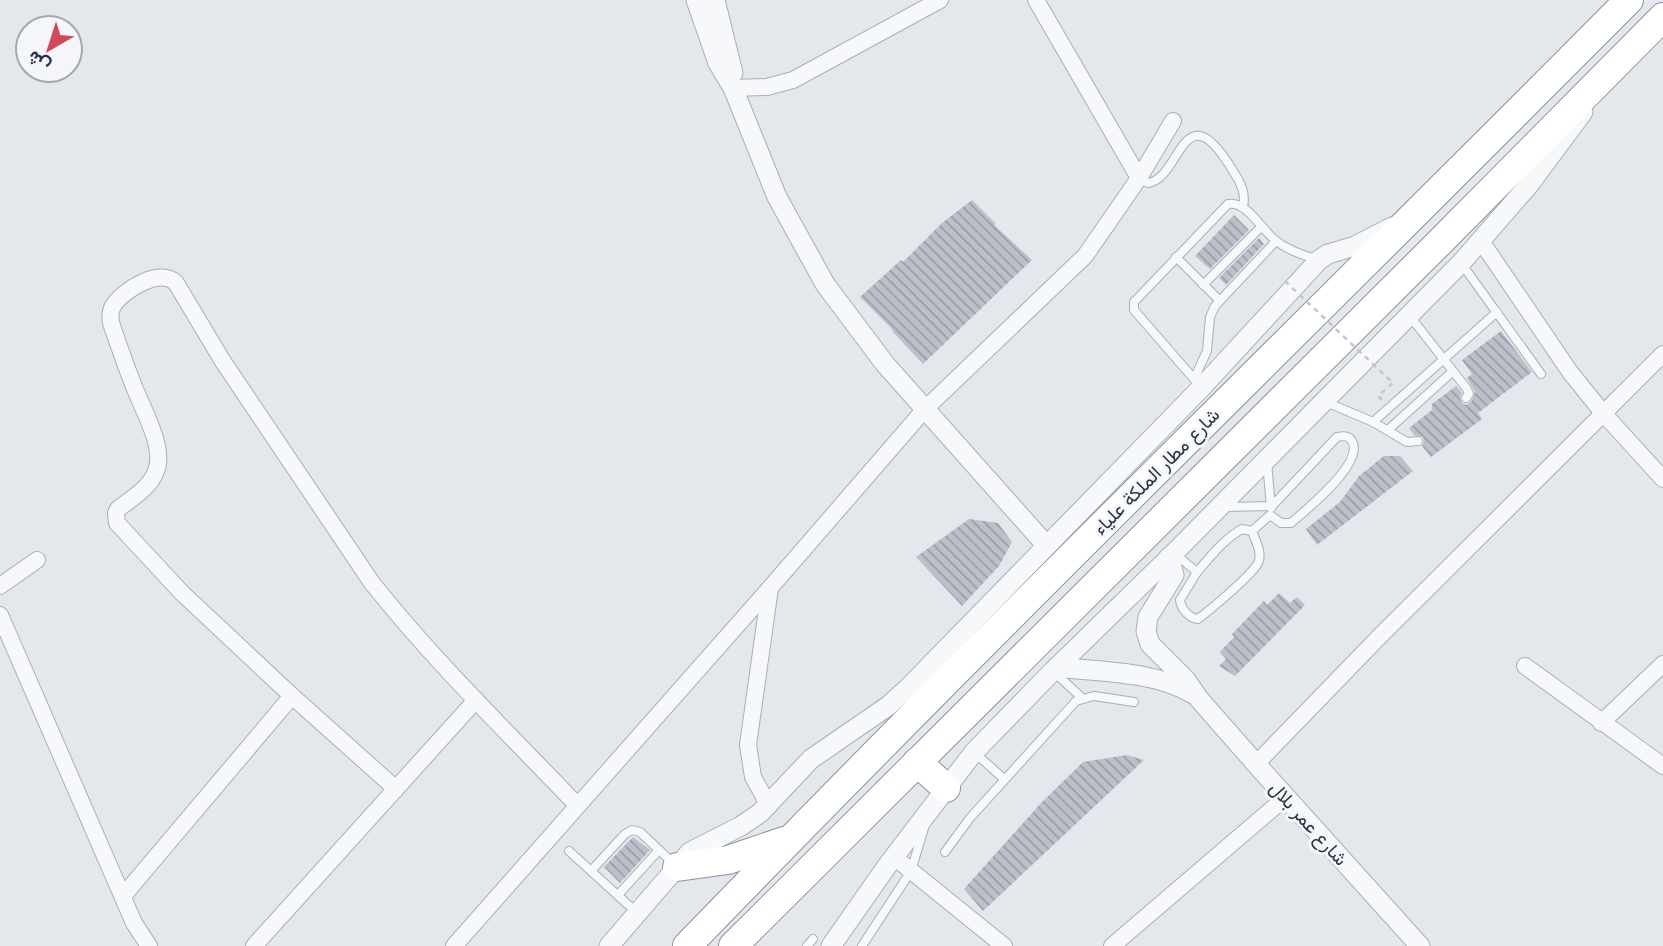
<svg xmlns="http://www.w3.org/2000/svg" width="1663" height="946" viewBox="0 0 1663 946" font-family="'PT Sans',Vazirmatn,sans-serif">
	<defs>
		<pattern id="building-back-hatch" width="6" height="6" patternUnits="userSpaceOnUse" patternTransform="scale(1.75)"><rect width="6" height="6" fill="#bbc0ca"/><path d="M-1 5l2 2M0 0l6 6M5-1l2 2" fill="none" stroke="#989da6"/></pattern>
	</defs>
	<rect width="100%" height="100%" fill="#e4e7ec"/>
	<g fill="url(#building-back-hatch)">
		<path d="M972 200 996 224 994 225 1032 260 923 364 892 331 893 330 860 297 901 260 903 262 942 223Z"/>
		<path d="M1234 215 1249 230 1210 269 1195 256Z"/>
		<path d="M1259 238 1264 244 1226 285 1219 278Z"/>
		<path d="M1501 331 1532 372 1478 413 1482 419 1431 457 1422 446 1424 441 1423 437 1414 435 1409 428 1432 410V404L1456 386 1462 393 1460 398 1462 403 1466 405 1471 402 1475 392 1467 378 1472 374 1462 360Z"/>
		<path d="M1384 456H1400L1413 471 1317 545 1306 529 1340 502 1359 476Z"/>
		<path d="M969 519 998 523 1012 542 999 566 962 606 916 557Z"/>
		<path d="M1279 593 1290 603 1297 597 1305 605 1235 676 1219 666 1226 659 1220 652 1234 637 1232 634 1264 601 1267 605Z"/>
		<path d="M1127 755 1144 760 983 911 964 889 1041 803 1083 762Z"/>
		<path d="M633 837 650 850 620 883 604 867Z"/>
	</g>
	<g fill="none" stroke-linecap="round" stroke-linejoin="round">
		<defs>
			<g id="service">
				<path d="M1139 178 1148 183C1181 179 1183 87 1233 171 1241 183 1246 193 1243 207"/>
				<path d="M1176 257 1219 300"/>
				<path d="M1461 263 1541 374"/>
				<path d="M1203 285 1261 227"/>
				<path d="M1409 315 1467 389 1469 394 1466 398"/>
				<path d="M1194 379 1207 351 1210 317 1215 306 1276 241"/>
				<path d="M1201 387 1134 310V302L1137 299 1228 204C1246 200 1262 230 1275 240 1287 250 1302 255 1316 259"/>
				<path d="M1326 402 1373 422 1407 442 1418 441"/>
				<path d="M1373 422 1497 312"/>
				<path d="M1388 430 1452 372"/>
				<path d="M1267 462 1271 508"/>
				<path d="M1226 507 1272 506"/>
				<path d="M1175 554 1197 572C1211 556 1223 540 1242 529L1252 531"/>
				<path d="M1197 572 1180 600C1181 609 1189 618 1198 619 1210 610 1252 575 1258 563 1263 553 1255 540 1252 531L1270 515 1281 523H1291C1306 510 1365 463 1352 441 1348 435 1343 436 1337 437L1272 506"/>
				<path d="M1053 671 1082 698"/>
				<path d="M974 752 1004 779"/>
				<path d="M569 851 591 871"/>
				<path d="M945 852 970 818 1076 701 1094 696 1134 702"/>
				<path d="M618 895 659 850"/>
				<path d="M636 912 591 871 625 834 632 830 640 832 675 865"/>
				<path d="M807 946 813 939"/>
				<path d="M862 946 911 871 924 828"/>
			</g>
			<g id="minor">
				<path d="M1036 0 1139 178"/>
				<path d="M733 88 767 87 793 80 940 0"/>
				<path d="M1481 241 1570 372 1603 413 1663 479"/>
				<path d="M0 586 37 560"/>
				<path d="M0 615 134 923 149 946"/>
				<path d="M1525 666 1663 766"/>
				<path d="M1601 723 1663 664"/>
				<path d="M1256 764 1379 637 1663 354"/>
				<path d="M396 789 292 696 182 593 117 523 116 513 118 509C131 499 150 488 156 471 166 448 141 406 133 384 125 364 118 343 111 323 110 317 110 311 113 306 123 290 160 267 176 283L222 360 372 583C435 662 508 733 577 805"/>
				<path d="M769 806 753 777 748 745 770 588"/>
				<path d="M894 857 1004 946"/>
				<path d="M123 896 292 696"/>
				<path d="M254 946 476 700"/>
				<path d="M454 946 770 588 925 409 1085 256 1139 178 1173 121"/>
				<path d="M1112 946 1286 797"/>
			</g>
			<g id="tertiary">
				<path d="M696 0 718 63 733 88 777 197 825 284 885 364 1046 545"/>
				<path d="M715 0 733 73"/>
				<path d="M1169 557 1174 575 1148 617 1146 631 1150 644 1186 680 1199 699 1256 764 1420 946"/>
				<path d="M1057 667C1100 672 1156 671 1193 694"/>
				<path d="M609 946 690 852 741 826 760 813 811 759 888 706 908 688 1201 388 1319 260 1328 254 1355 246 1392 227"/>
				<path d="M831 946 887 866 974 752 1053 671 1174 553 1461 263 1528 186 1583 112"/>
			</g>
			<g id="motorway">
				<path d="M917 762 946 788"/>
				<path d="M677 867 728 860 784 841"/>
				<path d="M687 946C996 626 1315 316 1629 0"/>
				<path d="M733 946 1440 242 1663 17"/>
			</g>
		</defs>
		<use href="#service" stroke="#a9aeb7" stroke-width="10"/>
		<use href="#minor" stroke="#a9aeb7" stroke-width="18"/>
		<use href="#tertiary" stroke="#a9aeb7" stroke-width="21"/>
		<use href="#motorway" stroke="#8b94a3" stroke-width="30"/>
		<path stroke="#c2c5cb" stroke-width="2.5" stroke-dasharray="5 5" stroke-linecap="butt" d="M1382 400 1378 396 1393 383"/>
		<use href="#service" stroke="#f7f8fa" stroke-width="8"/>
		<use href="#minor" stroke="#f7f8fa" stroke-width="16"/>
		<use href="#tertiary" stroke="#f7f8fa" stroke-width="19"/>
		<use href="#motorway" stroke="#fff" stroke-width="28"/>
		<path stroke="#c2c5cb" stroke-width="2.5" stroke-dasharray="5 5" stroke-linecap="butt" d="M1285 281 1393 383"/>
	</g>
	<g text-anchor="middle" stroke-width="6" stroke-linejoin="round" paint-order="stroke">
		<g font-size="19" fill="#2b3445" stroke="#f4f6f9">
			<text transform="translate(1156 471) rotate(-45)" y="7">شارع مطار الملكة علياء</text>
			<text transform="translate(1309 823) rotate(48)" y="7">شارع عمر بلال</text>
		</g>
	</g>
	<g transform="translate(49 49) rotate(219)"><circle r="33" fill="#f4f6f9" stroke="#a4a8b1" stroke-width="2"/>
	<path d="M0-5L12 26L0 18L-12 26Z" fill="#d1495b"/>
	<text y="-10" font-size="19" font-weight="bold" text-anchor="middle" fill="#2b3445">ش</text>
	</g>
</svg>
